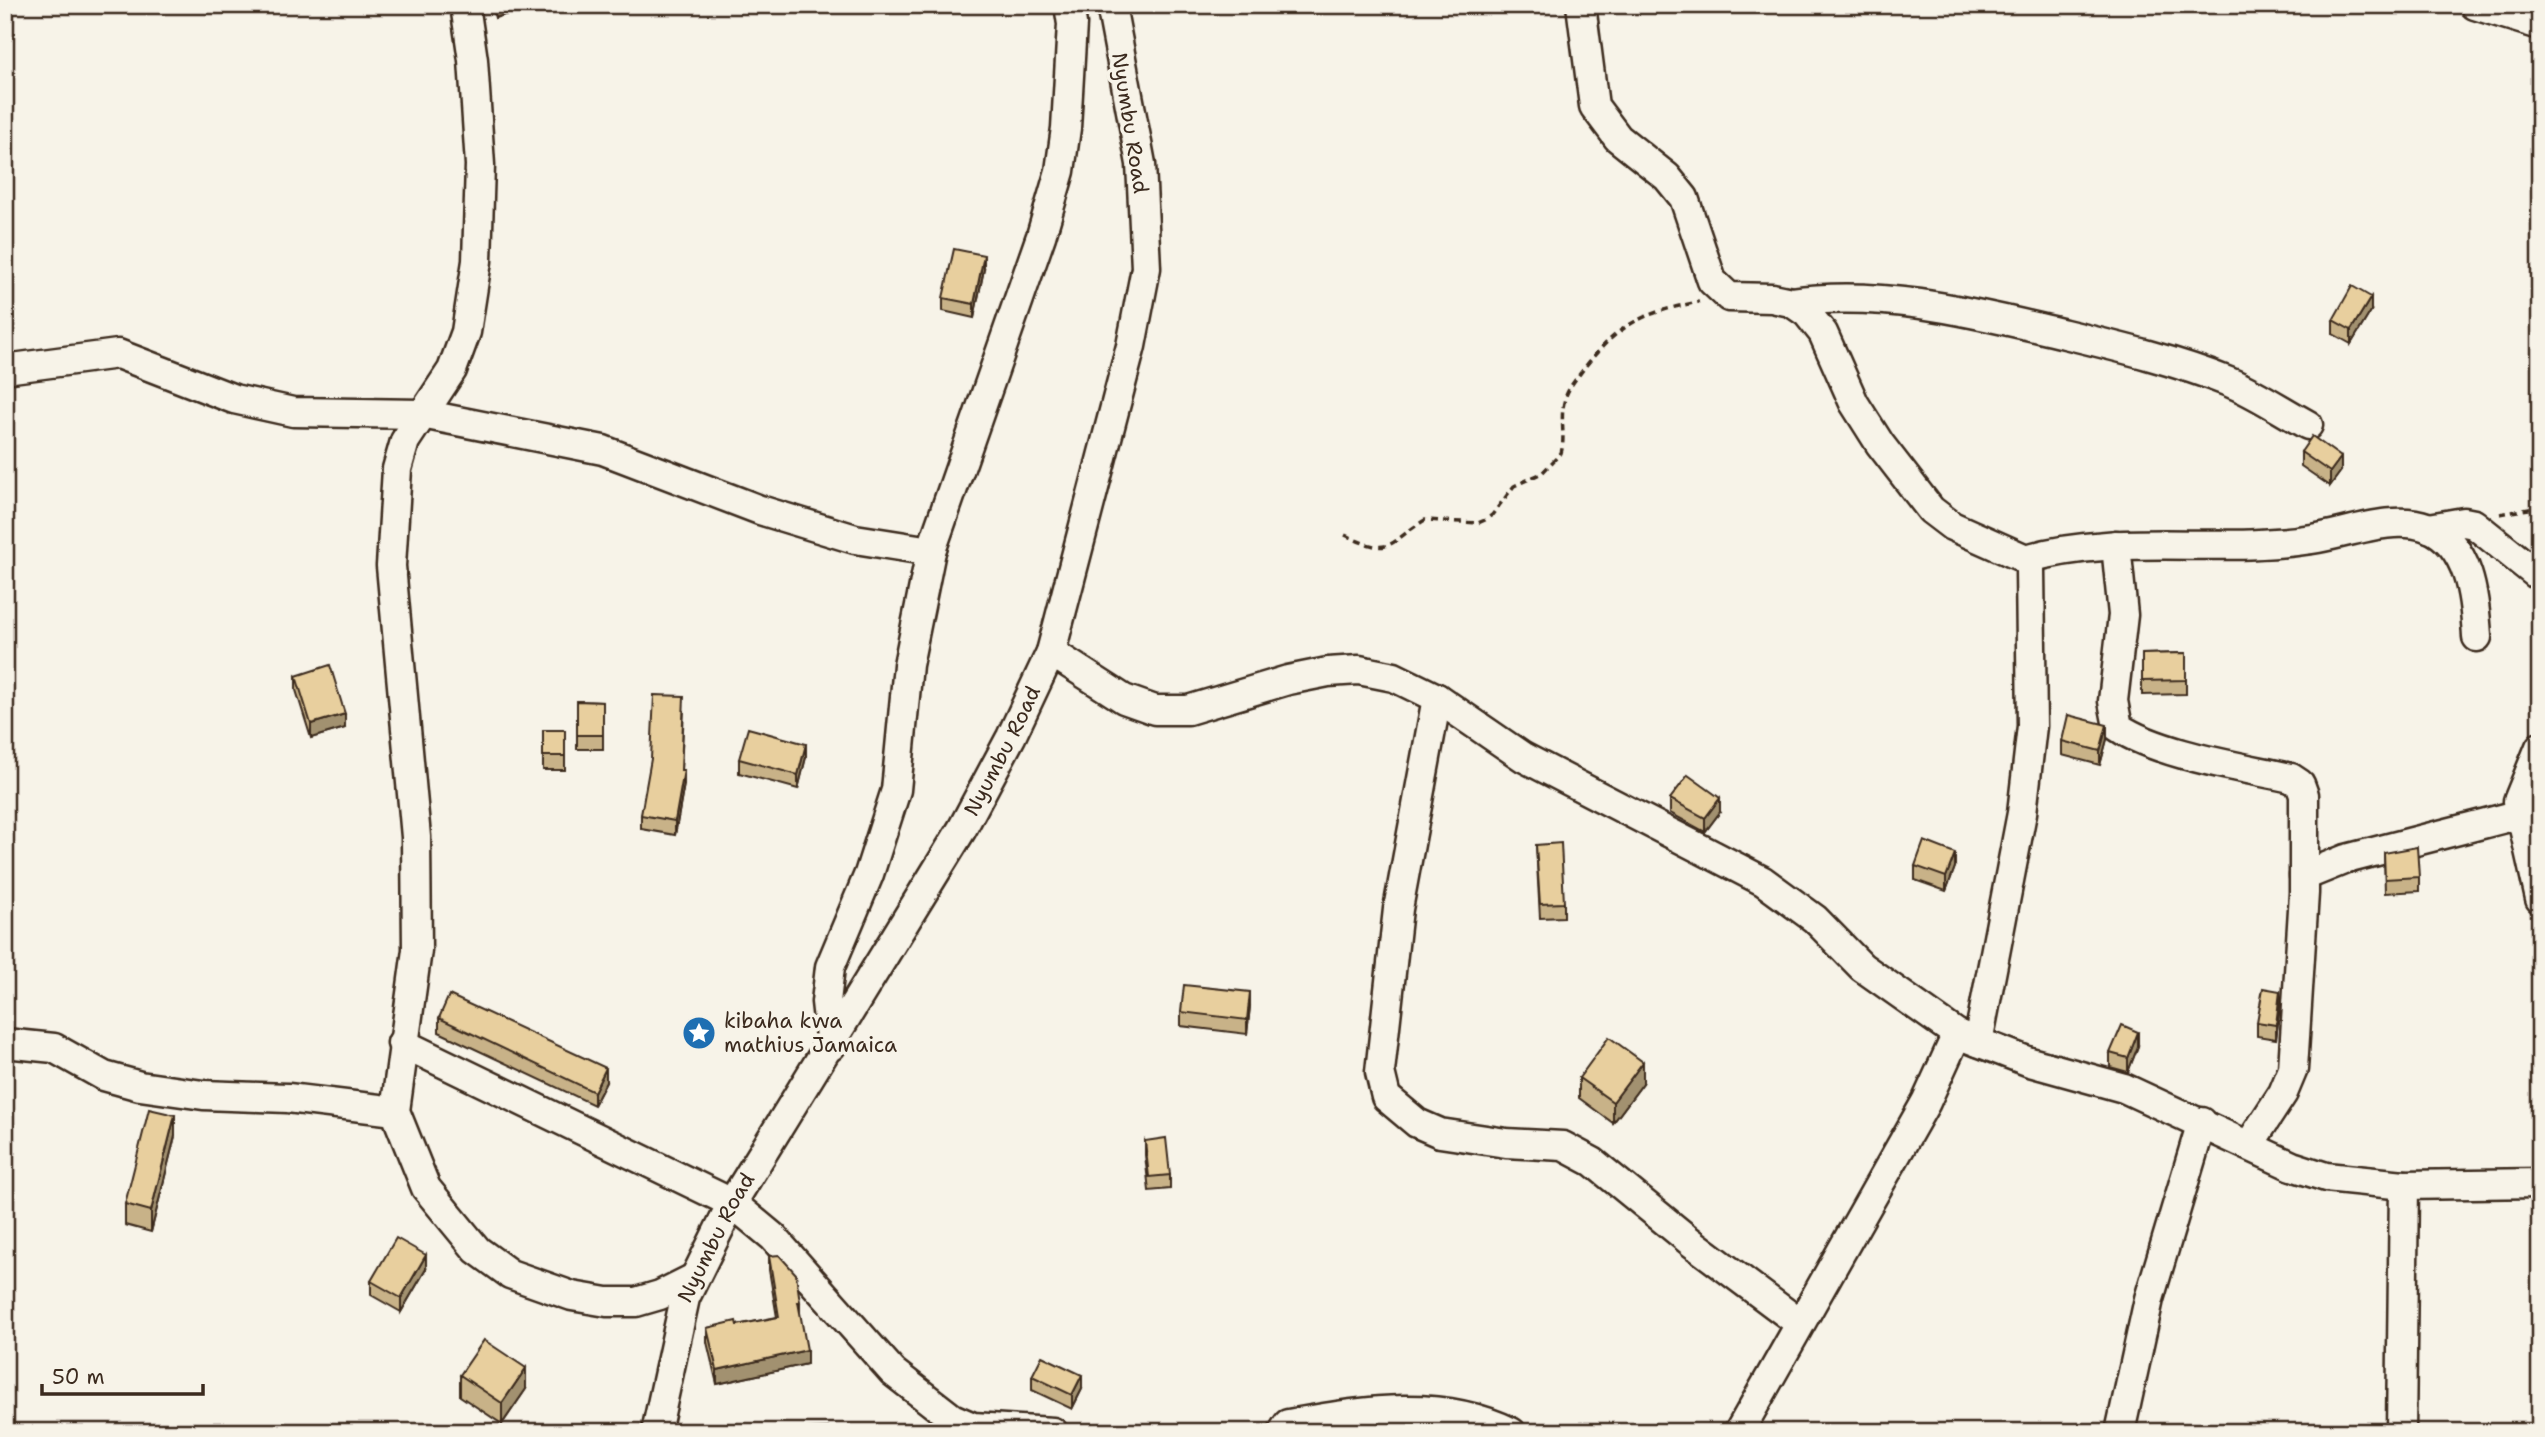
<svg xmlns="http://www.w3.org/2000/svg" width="2545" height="1437" viewBox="0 0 2545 1437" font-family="'Shantell Sans',sans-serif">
	<rect width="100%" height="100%" fill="#f7f3e8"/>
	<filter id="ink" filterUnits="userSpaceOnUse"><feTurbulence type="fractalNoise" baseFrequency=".0143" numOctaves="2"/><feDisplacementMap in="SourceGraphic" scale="14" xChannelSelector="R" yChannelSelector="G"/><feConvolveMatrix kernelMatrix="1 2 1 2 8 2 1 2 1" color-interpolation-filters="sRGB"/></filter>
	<g filter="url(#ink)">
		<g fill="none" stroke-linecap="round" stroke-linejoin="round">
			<defs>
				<g id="minor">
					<path d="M465 5 473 60 480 165 477 261 466 332 452 370 405 441 397 469 391 566 416 837 417 950 395 1111 426 1188 477 1250 510 1274 572 1296 607 1302H636L660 1295 692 1279"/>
					<path d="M1581 5 1594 106 1618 138 1667 177 1684 198 1712 281 1729 297 1772 298 1791 302 1807 313 1823 333 1854 403 1880 444 1931 510 1952 526 2026 559 2030 569 2032 726 2022 813 1978 1042"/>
					<path d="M2475 5 2540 25"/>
					<path d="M1791 302C1884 289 1975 313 2065 334 2119 347 2177 361 2229 382 2256 393 2282 411 2308 425"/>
					<path d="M5 369 118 354 234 399 293 412 422 414 603 450 760 510 855 539 931 551"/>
					<path d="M2429 528 2464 522 2474 524 2540 577"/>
					<path d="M2116 545 2123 615 2113 701 2118 727C2159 755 2242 767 2291 778L2300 784 2304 795V893L2293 1069 2283 1093 2249 1145"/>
					<path d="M2026 559C2119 532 2217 554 2312 539 2347 534 2392 514 2427 527 2470 544 2475 599 2477 637"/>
					<path d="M1051 652 1124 699 1155 710H1188L1288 680 1328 672 1359 670 1394 677 1437 698 1523 757 1763 881 1815 919 1862 967 1957 1034 2030 1062 2124 1088 2292 1166 2326 1177 2404 1185 2540 1183"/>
					<path d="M1437 698 1398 909 1380 1072 1386 1097 1417 1123 1440 1133 1506 1143 1563 1146 1593 1162 1691 1242 1798 1322"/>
					<path d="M2540 747 2518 801 2540 899"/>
					<path d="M2304 876 2346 859 2521 814"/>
					<path d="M5 1043 54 1048 104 1076 140 1086 203 1095 288 1098 395 1111"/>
					<path d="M402 1043 732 1203 773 1237 893 1372 952 1418 973 1427 1053 1432"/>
					<path d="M831 1046 826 1002 830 967 869 874 896 790 908 665 931 551 1041 236 1060 171 1066 128 1072 24 1069 5"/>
					<path id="s1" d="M656 1432 685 1298 732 1203 962 829 1011 737 1051 652 1131 346 1146 268 1141 164 1111 5"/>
					<path d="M1283 1432 1288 1424C1364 1411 1440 1397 1511 1432"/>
					<path d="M1739 1432 1926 1102 1957 1034"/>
					<path d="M2120 1432 2149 1299 2202 1122"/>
					<path d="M2401 1432 2404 1185"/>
				</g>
			</defs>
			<use href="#minor" stroke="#3b2a1e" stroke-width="33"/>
			<g stroke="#3b2a1e" stroke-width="3.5" stroke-dasharray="7 5" stroke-linecap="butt">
				<path d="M2500 514 2540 507"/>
				<path d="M1345 535C1393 558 1387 543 1425 520L1478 523 1485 520 1492 515 1514 486 1542 473 1561 453C1566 436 1559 417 1565 399 1568 387 1578 377 1585 367 1619 323 1645 312 1699 302"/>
			</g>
			<use href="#minor" stroke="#f7f3e8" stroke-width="28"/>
		</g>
		<g fill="#c8b288" stroke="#3b2a1e" stroke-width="2">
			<path d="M491 5H533V6L495 18Z"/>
			<path d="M984 269 974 318 943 311V298Z"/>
			<path d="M2371 311 2351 344 2333 334V320Z"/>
			<path d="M2301 452 2341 471 2330 486 2301 466Z"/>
			<path d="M2186 653V694L2142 695V654Z"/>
			<path d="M296 676 345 728 311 738 296 690Z"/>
			<path d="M577 701 603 702V749H577Z"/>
			<path d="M684 710 681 770 684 784 675 835 641 829V815Z"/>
			<rect x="543" y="730" width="22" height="40"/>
			<path d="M2107 739 2100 765 2062 755V741Z"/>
			<path d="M806 757 798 789 739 773V759Z"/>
			<path d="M1670 799 1720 812 1705 832 1670 813Z"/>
			<path d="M1536 845 1564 903V917L1540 918Z"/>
			<path d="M2384 853 2419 877V891L2385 893Z"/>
			<path d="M1915 866 1955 867 1946 891 1915 880Z"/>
			<path d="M2280 1005 2276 1039 2257 1036V1022Z"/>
			<path d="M1250 1006 1247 1034 1181 1026V1012Z"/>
			<path d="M439 1018 606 1082 594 1105 439 1032Z"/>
			<path d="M2138 1046 2128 1072 2110 1067V1053Z"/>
			<path d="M1579 1078 1643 1083 1613 1123 1579 1098Z"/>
			<path d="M175 1136 151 1232 125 1225V1204Z"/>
			<path d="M1145 1141 1170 1175V1189L1149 1191 1145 1155Z"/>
			<path d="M769 1256 800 1302V1315L807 1364 717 1384 707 1342V1328L737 1325 777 1317 769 1270Z"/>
			<path d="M426 1269 401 1312 371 1295V1281Z"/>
			<path d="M460 1375 526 1389 502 1424 460 1396Z"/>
			<path d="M1032 1376 1082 1389 1072 1409 1032 1390Z"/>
		</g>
		<g fill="#a2916f" stroke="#3b2a1e" stroke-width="2">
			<path d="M495 5H533V6L495 18Z"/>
			<path d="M984 255V269L974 318V304Z"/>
			<path d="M2371 297V311L2351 344V330Z"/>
			<path d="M2341 457V471L2330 486V472Z"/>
			<path d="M345 714V728L311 738V724Z"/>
			<path d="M2107 725V739L2100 765V751Z"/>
			<path d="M806 744V757L798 789V775Z"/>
			<path d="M684 770V784L675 835V821Z"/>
			<path d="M1720 798V812L1705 832V818Z"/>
			<path d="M1955 853V867L1946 891V877Z"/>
			<path d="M2280 991V1005L2276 1039V1025Z"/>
			<path d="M1250 992V1006L1247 1034V1020Z"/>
			<path d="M2138 1032V1046L2128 1072V1058Z"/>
			<path d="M1643 1062V1083L1613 1123V1102Z"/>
			<path d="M606 1068V1082L594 1105V1092Z"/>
			<path d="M175 1115V1136L151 1232V1211Z"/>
			<path d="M426 1255V1269L401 1312V1298Z"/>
			<path d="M807 1350V1364L717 1384V1370Z"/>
			<path d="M526 1368V1389L502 1424V1403Z"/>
			<path d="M1082 1375V1389L1072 1409V1395Z"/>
		</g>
		<g fill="#e8cf9e" stroke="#3b2a1e" stroke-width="2">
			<path d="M954 249 984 255 974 304 943 298Z"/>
			<path d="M2352 286 2371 297 2351 330 2333 320Z"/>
			<path d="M2312 436 2341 457 2330 472 2301 452Z"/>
			<path d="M2186 653V680L2142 681V654Z"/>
			<path d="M330 665 345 714 311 724 296 676Z"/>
			<path d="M654 695 684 696 681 770H684L675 821 641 815 651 759Z"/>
			<path d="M577 701 603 702V735H577Z"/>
			<path d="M2068 715 2107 725 2100 751 2062 741Z"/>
			<path d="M748 728 806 744 798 775 739 759Z"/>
			<rect x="543" y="730" width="22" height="26"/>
			<path d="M1688 775 1720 798 1705 818 1670 799Z"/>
			<path d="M1924 841 1955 853 1946 877 1915 866Z"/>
			<path d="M1561 843 1564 903 1540 904 1536 845Z"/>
			<path d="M2417 847 2419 877 2385 879 2384 853Z"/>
			<path d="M1184 985 1250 992 1247 1020 1181 1012Z"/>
			<path d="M2263 988 2280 991 2276 1025 2257 1022Z"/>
			<path d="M449 995 606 1068 594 1092 439 1018Z"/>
			<path d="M2122 1025 2138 1032 2128 1058 2110 1053Z"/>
			<path d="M1609 1037 1643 1062 1613 1102 1579 1078Z"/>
			<path d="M149 1109 175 1115 151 1211 125 1204Z"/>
			<path d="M1166 1138 1170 1175 1149 1177 1145 1141Z"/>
			<path d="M396 1238 426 1255 401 1298 371 1281Z"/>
			<path d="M779 1255 796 1274 800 1302H798L807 1350 717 1370 707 1328 736 1321 737 1325 779 1317 769 1256Z"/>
			<path d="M484 1340 526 1368 502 1403 460 1375Z"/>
			<path d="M1042 1356 1082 1375 1072 1395 1032 1376Z"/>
			<path d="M832 1428 833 1432H778V1430Z"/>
		</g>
	</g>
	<defs>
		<symbol id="sight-disc" viewBox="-11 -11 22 22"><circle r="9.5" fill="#1f6fb2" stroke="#f7f3e8"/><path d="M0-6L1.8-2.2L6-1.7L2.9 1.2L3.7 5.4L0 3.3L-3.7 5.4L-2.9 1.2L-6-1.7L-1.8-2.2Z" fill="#fff"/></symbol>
	</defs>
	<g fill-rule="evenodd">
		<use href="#sight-disc" x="680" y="1014" width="38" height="38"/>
	</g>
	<g text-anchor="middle" stroke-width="7" stroke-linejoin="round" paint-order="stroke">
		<g font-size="21" fill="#3b2a1e" stroke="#f7f3e8">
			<text transform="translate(1130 123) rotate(81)" y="7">Nyumbu Road</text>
			<text dy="7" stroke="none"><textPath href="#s1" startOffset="770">Nyumbu Road</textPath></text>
			<text dy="7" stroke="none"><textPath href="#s1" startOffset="205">Nyumbu Road</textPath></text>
		</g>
		<g font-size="21" fill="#3b2a1e" stroke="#f7f3e8" text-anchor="start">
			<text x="724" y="1028">kibaha kwa<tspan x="724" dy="24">mathius Jamaica</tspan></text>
		</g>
	</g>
	<rect width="2545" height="1437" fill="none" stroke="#f7f3e8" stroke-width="28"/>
	<rect x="14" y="14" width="2517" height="1409" fill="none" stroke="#3b2a1e" stroke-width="2.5" filter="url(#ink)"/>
	<path d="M42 1384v10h161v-10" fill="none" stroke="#3b2a1e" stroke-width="3.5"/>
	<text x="52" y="1384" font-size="21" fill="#3b2a1e" stroke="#f7f3e8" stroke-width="5" paint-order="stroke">50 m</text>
</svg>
